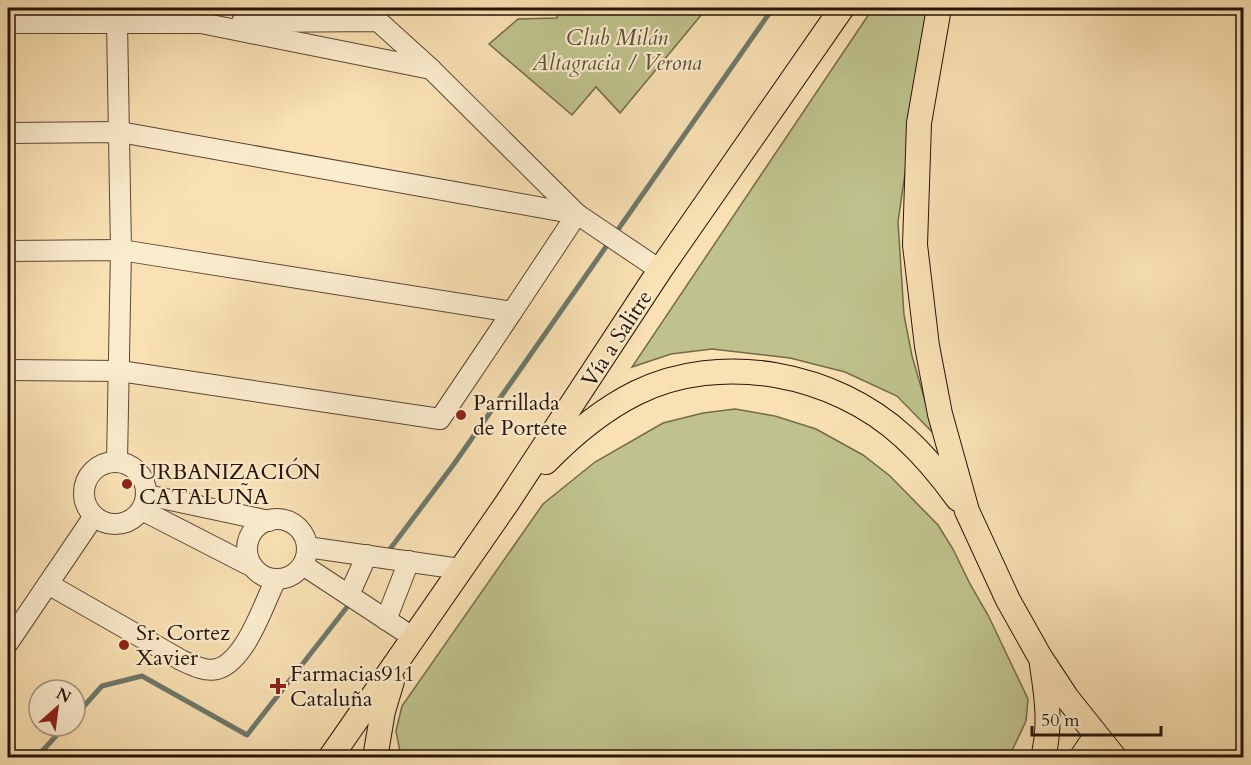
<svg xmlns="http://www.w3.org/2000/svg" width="1251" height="765" viewBox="0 0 1251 765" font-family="Cardo,serif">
	<rect width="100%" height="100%" fill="#f9e1b3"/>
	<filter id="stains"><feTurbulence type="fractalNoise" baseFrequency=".00333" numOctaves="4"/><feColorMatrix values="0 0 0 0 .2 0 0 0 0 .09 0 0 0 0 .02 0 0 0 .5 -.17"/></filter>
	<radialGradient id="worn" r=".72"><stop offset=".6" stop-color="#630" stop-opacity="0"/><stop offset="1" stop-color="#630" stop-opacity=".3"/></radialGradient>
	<g fill="#bfc28c" stroke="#736b4a" stroke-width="1.5">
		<path d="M559 8H707L620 113 596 87 572 115 489 44 518 19 557 18Z"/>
		<path d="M873 8H929L898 222 904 315 912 356 935 435 897 396 845 372 790 358 712 349 671 354 632 367Z"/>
		<path d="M735 409 775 416 816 429 863 455 890 476 938 525 953 549 970 584 988 615 1028 699 1026 721 1009 757H401L396 731 402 706 543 504 595 462 663 423 703 413Z"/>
	</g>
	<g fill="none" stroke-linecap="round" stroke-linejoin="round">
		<g stroke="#6e796c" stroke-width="5">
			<path d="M387 553 454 464 773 8"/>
			<path d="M75 716 102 686 142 676 247 735 351 602"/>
			<path d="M36 758 65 726"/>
		</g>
		<defs>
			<g id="minor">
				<path d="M242 22 378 21 431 69"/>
				<path d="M8 23H201L431 69 577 214 660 270"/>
				<path d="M8 133 120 132 577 214"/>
				<path d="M8 251 121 250 512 312 577 214"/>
				<path d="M8 370 120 371 440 419 512 312"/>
				<path d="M117 461 121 250 117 23"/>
				<circle cx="115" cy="493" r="31"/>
				<path d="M147 495 269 521"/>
				<path d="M142 510 253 567"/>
				<circle cx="277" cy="549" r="30"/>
				<path d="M307 547 460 569"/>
				<path d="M303 565 414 638"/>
				<path d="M48 584 181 660C192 665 205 672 217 669 246 661 264 603 276 579"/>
				<path d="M349 595 367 555"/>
				<path d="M386 620 409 561"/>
				<path d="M8 643 94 516"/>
			</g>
			<g id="major">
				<path d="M939 8 919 123 915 245 927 346 940 414 967 511 1008 600 1040 657 1067 698 1115 758"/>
				<path d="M546 462C572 435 602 410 636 393 721 351 835 373 904 437 925 456 942 477 958 499"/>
				<path d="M1042 665C1047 697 1051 726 1043 758"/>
				<path d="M330 758 507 503 660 270 842 8"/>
				<path d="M375 758 383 711 392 681"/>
				<path d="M1081 758 1096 736"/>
			</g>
		</defs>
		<use href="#minor" stroke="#5c4734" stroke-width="22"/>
		<use href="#major" stroke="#271409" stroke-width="26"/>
		<use href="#minor" stroke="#fbecce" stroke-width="20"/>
		<use href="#major" stroke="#f9e1b3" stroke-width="24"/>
	</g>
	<g fill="#8f2418" stroke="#fbecce" stroke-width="2">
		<circle cx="461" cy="415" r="6"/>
		<circle cx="127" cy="484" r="6"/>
		<circle cx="124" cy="645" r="6"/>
		<path d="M275 677h6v6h6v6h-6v6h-6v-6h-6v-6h6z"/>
	</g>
	<g text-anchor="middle" stroke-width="4.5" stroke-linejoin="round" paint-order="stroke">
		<g font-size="22" font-style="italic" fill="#5c5137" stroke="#fbecce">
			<text x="617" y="45">Club Milán<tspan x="617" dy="25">Altagracia / Verona</tspan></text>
		</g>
		<g font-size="22" fill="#271409" stroke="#fbecce">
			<text transform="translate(616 338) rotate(-57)" y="8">Vía a Salitre</text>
		</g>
		<g font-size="22" fill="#271409" stroke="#fbecce" text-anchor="start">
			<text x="473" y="410">Parrillada<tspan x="473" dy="25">de Portete</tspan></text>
			<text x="139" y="479">URBANIZACIÓN<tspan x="139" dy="25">CATALUÑA</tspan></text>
			<text x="136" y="640">Sr. Cortez<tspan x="136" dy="25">Xavier</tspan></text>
			<text x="290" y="681">Farmacias911<tspan x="290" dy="25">Cataluña</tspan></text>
		</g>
	</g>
	<rect width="1251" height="765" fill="none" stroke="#f9e1b3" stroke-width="30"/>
	<rect x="9" y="9" width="1233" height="747" fill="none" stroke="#271409" stroke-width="3"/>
	<rect x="15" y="15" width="1221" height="735" fill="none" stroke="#271409" stroke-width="1.5"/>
	<g transform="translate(57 708) rotate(28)"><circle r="28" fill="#fbecce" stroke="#a6967f" stroke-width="1.5"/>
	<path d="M0-4.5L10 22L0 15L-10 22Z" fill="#8f2418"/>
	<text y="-9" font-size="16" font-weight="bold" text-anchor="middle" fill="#271409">N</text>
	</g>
	<path d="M1032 726v9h129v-9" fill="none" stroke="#271409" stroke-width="3"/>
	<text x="1041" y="726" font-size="18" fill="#271409" stroke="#fbecce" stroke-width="4.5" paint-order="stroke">50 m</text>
	<rect width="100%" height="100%" filter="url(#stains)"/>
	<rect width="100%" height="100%" fill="url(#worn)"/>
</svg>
